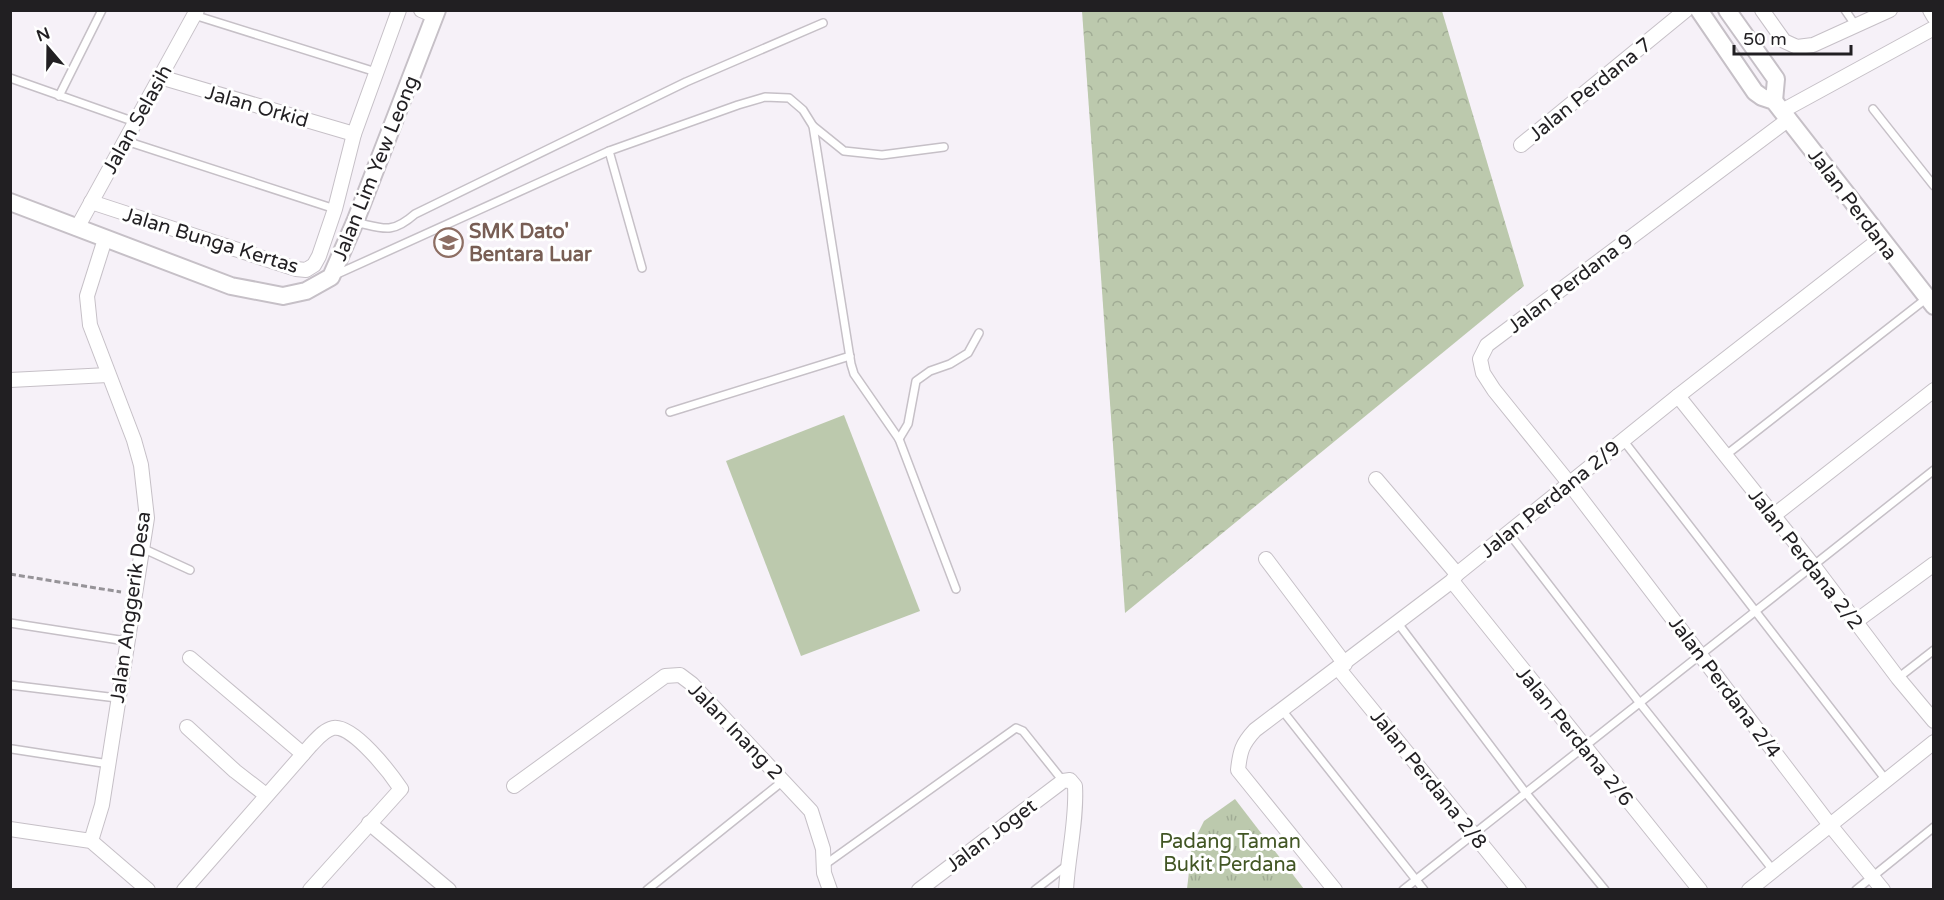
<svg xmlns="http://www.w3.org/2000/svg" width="1944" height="900" viewBox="0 0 1944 900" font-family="'Varela Round',sans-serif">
	<defs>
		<pattern id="forest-crowns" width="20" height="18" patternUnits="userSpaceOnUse" patternTransform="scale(1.5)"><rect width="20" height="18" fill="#bcc9ad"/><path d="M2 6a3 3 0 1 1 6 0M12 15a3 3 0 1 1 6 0" fill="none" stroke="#a1ac95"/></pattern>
		<pattern id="park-tufts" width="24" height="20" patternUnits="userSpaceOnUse" patternTransform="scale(1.5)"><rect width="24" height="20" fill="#bcc9ad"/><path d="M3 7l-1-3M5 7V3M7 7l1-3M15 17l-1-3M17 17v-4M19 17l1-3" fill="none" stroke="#a1ac95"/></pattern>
	</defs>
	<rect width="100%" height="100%" fill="#f6f1f8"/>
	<path fill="#bcc9ad" d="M844 415 920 611 801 656 726 461Z"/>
	<path fill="url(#forest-crowns)" d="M1082 11H1442L1524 286 1125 613Z"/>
	<path fill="url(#park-tufts)" d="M1235 799 1304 889H1187L1192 845 1204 821Z"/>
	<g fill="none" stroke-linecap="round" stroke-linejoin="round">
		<defs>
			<g id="service">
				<path d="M1845 10 1856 26"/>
				<path d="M194 15 376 72"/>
				<path d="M10 78 135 122"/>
				<path d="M59 96 102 10"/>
				<path d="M1873 109 1934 186"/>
				<path d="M813 126 844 151 882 155 944 147"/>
				<path d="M126 141 335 209"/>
				<path d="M609 151 642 268"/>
				<path d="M355 222C383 228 391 235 415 214L686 82 823 23"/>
				<path d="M335 275 609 151 738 105 765 97 789 98 803 110 813 126 851 364 854 374 899 439 956 589"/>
				<path d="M670 412 850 356"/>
				<path d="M899 439 908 424 916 381 930 371 950 364 968 353 979 333"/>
				<path d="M1623 440 1886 780"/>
				<path d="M1726 455 1927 298"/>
				<path d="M1508 532 1639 702 1773 870"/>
				<path d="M142 548 190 570"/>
				<path d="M1397 622 1525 792 1605 890"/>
				<path d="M10 623 126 641"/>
				<path d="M1898 678 1934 650"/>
				<path d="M10 685 117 698"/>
				<path d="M1282 710 1424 890"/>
				<path d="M12 749 109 764"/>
				<path d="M823 866 1016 728 1023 731 1063 781"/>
				<path d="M647 890 783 781"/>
				<path d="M1035 890 1066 866"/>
				<path d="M1403 890 1934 470"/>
				<path d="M1856 890 1934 827"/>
			</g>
			<g id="minor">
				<path d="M421 10 435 16"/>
				<path d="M1762 10 1784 41 1797 47 1813 45 1890 10"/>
				<path d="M1930 10 1934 17"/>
				<path d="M160 77 354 134"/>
				<path d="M1782 111 1934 28"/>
				<path d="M1789 119 1487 345 1480 359 1483 373 1494 390 1569 483 1830 825 1883 890"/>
				<path d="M1521 145 1686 10"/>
				<path d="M91 202 296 269 306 270 314 265 319 256 335 209 354 134 399 10"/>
				<path d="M77 228 197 10"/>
				<path d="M10 380 108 375"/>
				<path d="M1678 396 1813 565 1898 678 1934 721"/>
				<path d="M1376 479 1457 574"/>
				<path d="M1773 516 1934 390"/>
				<path d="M1266 559 1345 664"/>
				<path d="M1452 581 1700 890"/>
				<path d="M1855 622 1934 564"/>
				<path d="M190 658 303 754"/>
				<path d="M1338 668 1519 890"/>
				<path d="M187 727 235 771 266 795"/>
				<path d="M514 786 665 676 680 675 692 684 811 811 823 849 824 873 830 890"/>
				<path d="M369 823 449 890"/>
				<path d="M10 829 91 841 148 890"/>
				<path d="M91 841 102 805 147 518 141 465 134 440 90 325 87 296 105 239"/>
				<path d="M184 890 311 745C317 739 324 730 333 728 353 724 391 774 401 789L310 890"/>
				<path d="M919 890 1063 781 1070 780 1075 786C1077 820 1068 855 1066 890"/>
				<path d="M1335 890 1238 770C1240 751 1242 744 1255 730L1452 581 1457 574 1678 396 1880 239"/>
				<path d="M1749 890 1934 742"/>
			</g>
			<g id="tertiary">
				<path d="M1699 10 1755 92 1762 97 1774 101 1934 306"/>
				<path d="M1727 10 1776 79 1774 101"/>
				<path d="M10 202 231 286 283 296 306 291 331 277 355 222 437 10"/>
			</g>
		</defs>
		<use href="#service" stroke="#c6c0c7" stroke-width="10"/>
		<use href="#minor" stroke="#c6c0c7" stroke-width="16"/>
		<use href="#tertiary" stroke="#c6c0c7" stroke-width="20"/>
		<path stroke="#969398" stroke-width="3" stroke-dasharray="6 3" stroke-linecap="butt" d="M10 574 121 592"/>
		<use href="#service" stroke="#fff" stroke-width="7"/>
		<use href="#minor" stroke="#fff" stroke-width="14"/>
		<use href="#tertiary" stroke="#fff" stroke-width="16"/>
	</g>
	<defs>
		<symbol id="school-ring" viewBox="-11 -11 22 22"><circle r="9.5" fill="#fff" stroke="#8d6e63" stroke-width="1.5"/><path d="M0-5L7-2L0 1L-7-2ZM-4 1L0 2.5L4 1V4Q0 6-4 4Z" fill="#8d6e63"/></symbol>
	</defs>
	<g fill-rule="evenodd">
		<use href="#school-ring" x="432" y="226" width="33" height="33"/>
	</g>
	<g text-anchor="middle" stroke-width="6" stroke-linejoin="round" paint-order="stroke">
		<g font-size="20" fill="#211f22" stroke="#fff">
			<text transform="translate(1590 89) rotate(-39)" y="7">Jalan Perdana 7</text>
			<text transform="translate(257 106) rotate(16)" y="7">Jalan Orkid</text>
			<text transform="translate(137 119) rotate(-61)" y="7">Jalan Selasih</text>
			<text transform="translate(375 168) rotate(-68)" y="7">Jalan Lim Yew Leong</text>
			<text transform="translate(1853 204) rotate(53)" y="7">Jalan Perdana</text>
			<text transform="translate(211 240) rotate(17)" y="7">Jalan Bunga Kertas</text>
			<text transform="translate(1570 283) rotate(-37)" y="7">Jalan Perdana 9</text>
			<text transform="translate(1550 499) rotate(-39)" y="7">Jalan Perdana 2/9</text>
			<text transform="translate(1806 559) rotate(52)" y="7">Jalan Perdana 2/2</text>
			<text transform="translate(130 607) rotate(-82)" y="7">Jalan Anggerik Desa</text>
			<text transform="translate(1725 687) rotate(53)" y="7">Jalan Perdana 2/4</text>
			<text transform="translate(736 731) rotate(46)" y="7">Jalan Inang 2</text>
			<text transform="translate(1575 736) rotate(51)" y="7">Jalan Perdana 2/6</text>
			<text transform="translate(1429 779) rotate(51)" y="7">Jalan Perdana 2/8</text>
			<text transform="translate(991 835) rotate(-37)" y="7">Jalan Joget</text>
		</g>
		<g font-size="20" font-weight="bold" fill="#785e54" stroke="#fff" text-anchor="start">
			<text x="469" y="238">SMK Dato'<tspan x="469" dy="23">Bentara Luar</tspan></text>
		</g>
		<g font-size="20" fill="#425624" stroke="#fff">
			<text x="1230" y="848">Padang Taman<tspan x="1230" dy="23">Bukit Perdana</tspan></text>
		</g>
	</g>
	<rect width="1944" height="900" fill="none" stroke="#211f22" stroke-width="24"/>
	<g transform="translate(48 48) rotate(340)" stroke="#ffffff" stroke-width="4.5" paint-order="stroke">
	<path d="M0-4.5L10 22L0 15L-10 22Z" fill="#211f22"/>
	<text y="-9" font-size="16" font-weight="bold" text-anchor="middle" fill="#211f22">N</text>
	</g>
	<path d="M1734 45v9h117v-9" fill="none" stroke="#211f22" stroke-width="3"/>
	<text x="1743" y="45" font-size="18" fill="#211f22" stroke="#ffffff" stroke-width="4.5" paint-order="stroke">50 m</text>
</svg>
